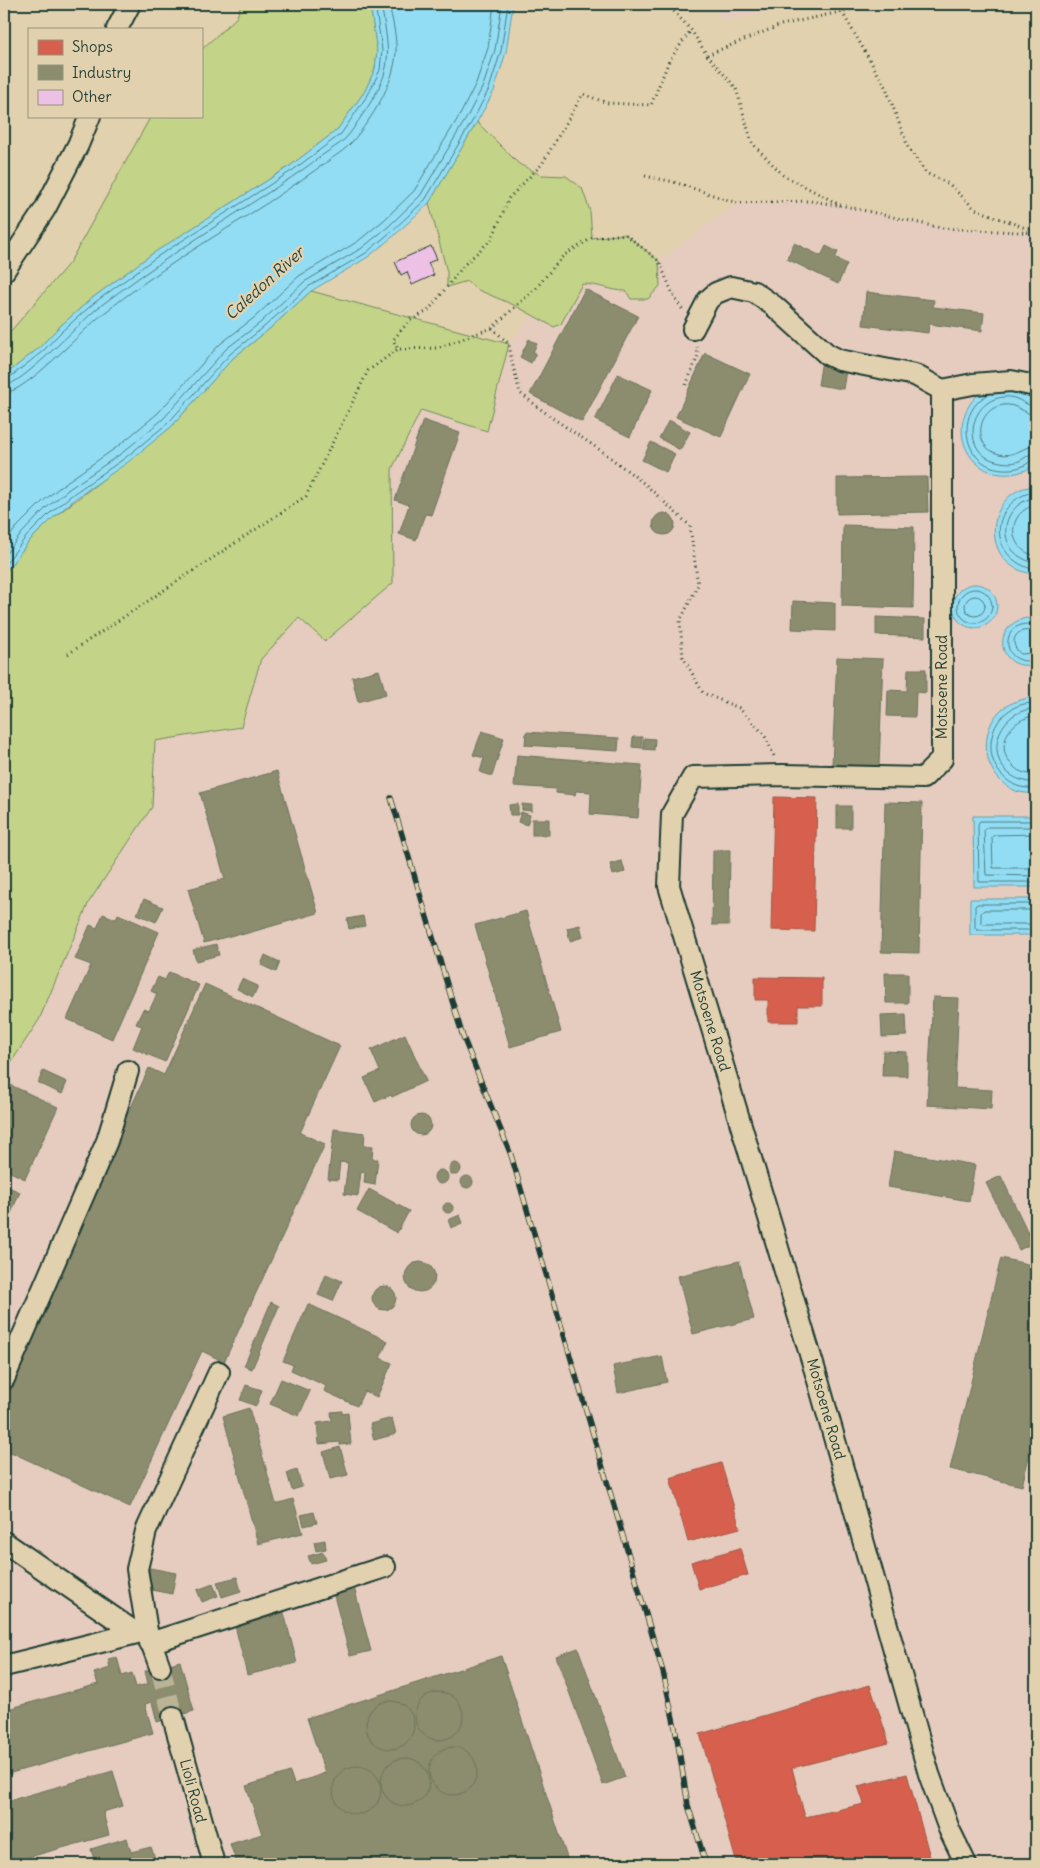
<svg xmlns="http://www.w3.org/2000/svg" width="1040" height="1868" viewBox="0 0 1040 1868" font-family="Delius,sans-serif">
	<rect width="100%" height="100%" fill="#e2d1ae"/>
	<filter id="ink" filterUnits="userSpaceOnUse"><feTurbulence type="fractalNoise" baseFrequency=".02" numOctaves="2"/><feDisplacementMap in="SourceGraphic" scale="10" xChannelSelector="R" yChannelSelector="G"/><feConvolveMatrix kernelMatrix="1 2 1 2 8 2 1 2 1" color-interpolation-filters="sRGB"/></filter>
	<g filter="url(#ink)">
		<g fill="#e5ccbe">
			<path d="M716 4H810L721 22Z"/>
			<path d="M810 201 840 205 941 228 1036 233V1864H4V1073L39 1020 89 902 152 807 155 741 241 727 261 659 299 617 393 584 392 469 421 410 487 431 509 344 531 315 553 327 560 324 582 284H595L614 291 659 286V261L737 203Z"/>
		</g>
		<g fill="#c3d388" stroke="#71885e">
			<path d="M241 4H370L377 51 375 69 365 91 337 130 290 166 152 254 91 299 57 329 40 347 4 376V339L70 262 151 116H201V50L237 17Z"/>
			<path d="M477 122 519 164 541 175 566 176 582 188 590 211 592 238 625 234 659 261 660 286 648 299H631L626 291C611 291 598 284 582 284L561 324 554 327 516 306 476 289 467 281 447 287V272L429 203Z"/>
			<path d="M311 291 509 344 487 431 421 410 392 469 393 583 325 641 299 618 261 659 241 727 155 741 152 807 89 902 39 1020 4 1073V574L30 540 54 517 171 427 233 358 267 331Z"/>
		</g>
		<g fill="#93ddf4" stroke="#659da7">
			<path d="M370 4H513L506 52 494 91 477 122 429 203 396 234 368 257 311 291 267 331 233 358 171 427 128 462 76 498 54 517 30 540 4 574V376L40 347 57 329 91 299 152 254 290 166 337 130 365 91 375 69 377 51Z"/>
			<path d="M1023 388 1036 397V463C1032 466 1028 470 1023 471 980 487 946 441 970 404 974 398 981 391 988 389 996 386 1014 388 1023 388Z"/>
			<path d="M1036 486V575C1026 573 1016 570 1008 563 985 542 992 501 1021 489 1026 487 1032 487 1036 486Z"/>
			<circle cx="975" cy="606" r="22"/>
			<path d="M1026 618 1036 621V664C1000 674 988 627 1026 618Z"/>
			<path d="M1032 697 1036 698V794H1035C1029 793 1021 793 1016 791 985 778 977 738 998 713 1007 703 1020 700 1032 697Z"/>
			<path d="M973 816H1036V887H974Z"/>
			<rect x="970" y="899" width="66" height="36"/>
		</g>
		<g fill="#d6604d" stroke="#9f5646">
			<path d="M774 797 817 798 814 931 771 930Z"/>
			<path d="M755 977 822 978V1006H798V1022H768V1000H755Z"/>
			<path d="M721 1463 740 1528 688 1542 670 1478Z"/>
			<path d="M740 1548 748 1575 699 1589 691 1562Z"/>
			<path d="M870 1685 889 1743 792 1768 805 1817 864 1804 858 1786 907 1774 932 1864H737L700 1734Z"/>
		</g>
		<g fill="#8c8c6e" stroke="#6b745d">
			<path d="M794 243 821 256 826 246 838 252 835 258 847 264 838 284 787 259Z"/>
			<path d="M585 289 638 316 582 422 530 394Z"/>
			<path d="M866 292 934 300 933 307 984 313 982 331 929 324 928 333 863 325Z"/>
			<path d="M529 339 537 344 533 352 536 353 531 363 520 357Z"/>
			<path d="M705 353 750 374 721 437 676 417Z"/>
			<path d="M822 360 847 364 843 389 818 385Z"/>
			<path d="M618 374 652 390 630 437 595 420Z"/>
			<path d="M423 420 460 433 431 515 425 514 416 540 399 534 409 505 395 500Z"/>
			<path d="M669 420 690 432 680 450 659 438Z"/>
			<path d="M651 442 675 454 666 472 642 460Z"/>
			<path d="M927 477 928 512 837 514V478Z"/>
			<circle cx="664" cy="524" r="11"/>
			<path d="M843 525 914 527 913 608 842 606Z"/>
			<path d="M793 601 835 603V631L792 629Z"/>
			<path d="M876 617 925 619V637L876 635Z"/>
			<path d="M837 657 883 659 879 767 832 765Z"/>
			<path d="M908 669H926V693L916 692 915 717 887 716 888 690 907 691Z"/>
			<path d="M379 670 386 694 358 702 352 677Z"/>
			<path d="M482 731 504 738 492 776 480 772 484 758 473 755Z"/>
			<path d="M526 732 619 738 618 751 525 745Z"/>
			<path d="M633 737H642V748L632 747Z"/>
			<path d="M644 738 655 739 654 750 643 749Z"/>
			<path d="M517 755 642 765 638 818 590 814 591 792 576 791 575 795 556 793V789L514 786Z"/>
			<path d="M277 771 318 913 241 935V933L204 943 188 889 225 879 200 793Z"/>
			<path d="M885 802 922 803 919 953 881 952Z"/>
			<path d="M518 804V815H510L509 805Z"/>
			<path d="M522 804 532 805V811L522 810Z"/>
			<rect x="837" y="806" width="14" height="22"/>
			<path d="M521 812 530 815 527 825 518 822Z"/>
			<rect x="532" y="819" width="17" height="16"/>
			<path d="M713 850H730L729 925H712Z"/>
			<path d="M622 861 625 872 613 875 610 864Z"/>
			<path d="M144 899 163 907 156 922 137 914Z"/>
			<path d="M526 911 561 1032 510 1047 475 925Z"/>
			<path d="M103 914 116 919 118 914 159 932 112 1039 67 1019 91 965 75 959 90 925 97 928Z"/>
			<path d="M363 916 365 926 349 929 347 919Z"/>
			<path d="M580 925 583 937 570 941 567 928Z"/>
			<path d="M216 944 219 955 196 961 193 950Z"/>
			<path d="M265 955 280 962 276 972 261 965Z"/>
			<path d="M169 972 199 985 165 1062 133 1048 142 1026 136 1024 143 1009 149 1011 157 994 151 991 158 977 165 980Z"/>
			<path d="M885 973H908V1003H886Z"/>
			<path d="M242 979 258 986 253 997 237 989Z"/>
			<path d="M205 984 340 1046 300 1133 325 1144 224 1362 202 1351 130 1507 4 1449V1384L149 1068 164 1075Z"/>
			<path d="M933 997 959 998 955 1088 992 1090 991 1109 927 1105Z"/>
			<path d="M906 1014 907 1036 882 1037 881 1015Z"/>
			<path d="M405 1034 426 1081 392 1097 391 1095 375 1102 364 1078 380 1071 371 1050Z"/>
			<path d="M883 1051 907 1052V1076H882Z"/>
			<path d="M43 1071 67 1082 62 1094 38 1083Z"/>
			<path d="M6 1083 58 1107 25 1179 4 1169V1087Z"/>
			<circle cx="421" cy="1125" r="10"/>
			<path d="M334 1129 365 1133 364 1145 373 1146 372 1159H378L375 1185 364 1183 365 1173 361 1172 358 1196 344 1194 348 1163 340 1162 338 1180 328 1179Z"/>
			<path d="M894 1151 975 1165 969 1201 888 1187Z"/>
			<circle cx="455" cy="1169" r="6"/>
			<circle cx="441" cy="1177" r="7"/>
			<circle cx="467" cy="1182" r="6"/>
			<path d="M1001 1176 1033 1243 1019 1250 986 1183Z"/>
			<path d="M4 1185 20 1192 4 1230Z"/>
			<path d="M369 1189 409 1211 397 1233 357 1211Z"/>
			<circle cx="448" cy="1208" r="5"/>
			<path d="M460 1215 463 1223 451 1228 448 1220Z"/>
			<path d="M1001 1258 1036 1266V1427L1022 1486 950 1469Z"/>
			<path d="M739 1261 754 1319 693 1334 678 1276Z"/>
			<circle cx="420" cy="1277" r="15"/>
			<path d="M326 1274 342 1281 333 1301 318 1295Z"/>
			<circle cx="384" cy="1298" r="12"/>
			<path d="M271 1302 279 1306 252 1369 244 1366Z"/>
			<path d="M308 1304 388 1341 380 1358 392 1363 377 1397 364 1391 357 1406 324 1391 326 1386 291 1370 293 1365 283 1361Z"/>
			<path d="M662 1356 667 1382 618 1393 613 1366Z"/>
			<path d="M281 1379 310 1391 299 1416 270 1404Z"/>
			<path d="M246 1385 262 1390 256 1406 240 1400Z"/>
			<path d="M249 1408 276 1504 293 1499 303 1533 258 1544 223 1416Z"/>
			<path d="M342 1411V1414L348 1413 351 1444 340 1445V1442L319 1444 317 1423 332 1421 331 1412Z"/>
			<path d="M392 1418 396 1434 374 1440 370 1424Z"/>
			<path d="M340 1447 348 1475 330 1479 323 1452Z"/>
			<path d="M297 1470 302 1487 292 1490 287 1473Z"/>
			<path d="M314 1512 317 1523 304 1526 301 1515Z"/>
			<path d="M325 1540 326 1549 316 1551 314 1542Z"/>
			<path d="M323 1552 326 1560 311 1564 308 1556Z"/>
			<path d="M150 1568 176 1573 172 1594 146 1589Z"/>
			<path d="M237 1577 241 1591 222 1597 217 1582Z"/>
			<path d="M213 1584 218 1596 202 1602 197 1590Z"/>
			<path d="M354 1587 371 1651 350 1656 333 1592Z"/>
			<path d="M282 1605 297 1663 247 1675 233 1617Z"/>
			<path d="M578 1648 625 1777 603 1785 556 1656Z"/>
			<path d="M501 1656 569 1864H237L230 1844 262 1834 246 1786 290 1772 294 1784 325 1773 307 1718Z"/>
			<path d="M117 1657 122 1676 132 1673 136 1687 148 1684 145 1671 180 1661 194 1711 157 1722 152 1702 145 1704 153 1733 4 1775V1710L98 1684 94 1673 110 1668 108 1659Z"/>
			<circle cx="439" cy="1716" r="24"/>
			<circle cx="390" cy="1725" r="24"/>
			<circle cx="453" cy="1771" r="24"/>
			<circle cx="405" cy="1782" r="24"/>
			<circle cx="357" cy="1790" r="24"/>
			<path d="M113 1771 123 1806 103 1812 109 1835 4 1864V1802Z"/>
			<path d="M127 1838 131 1852 151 1847 157 1864H91L95 1863 91 1849Z"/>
		</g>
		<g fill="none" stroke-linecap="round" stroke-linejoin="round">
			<g stroke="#4d7d81" stroke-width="1">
				<path d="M4 380 9 378 43 351 61 332 94 303 155 258 293 170 341 134 369 93 380 70 382 50 375 4"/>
				<path d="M4 386C22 385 80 322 99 307 150 268 204 234 258 199 281 185 303 170 324 154 331 149 339 145 345 139 352 132 357 122 363 114 394 69 390 55 381 4"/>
				<path d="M4 393C26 393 82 330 103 314 155 272 212 238 269 202 290 188 310 174 331 159 338 154 346 149 352 142 372 118 394 85 396 52 397 37 392 19 389 4"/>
				<path d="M989 394C985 397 980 399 977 403 959 423 966 458 992 467 1001 470 1014 470 1023 466 1028 464 1030 460 1036 459"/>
				<path d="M1036 407C1025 406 1017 395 1004 397 968 400 961 453 996 461 1004 463 1012 464 1019 461 1026 458 1029 453 1036 453"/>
				<path d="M1036 415C1024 414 1016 403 1003 405 976 409 972 448 999 454 1015 458 1022 446 1036 446"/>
				<path d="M1036 491C987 501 987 560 1036 570"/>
				<path d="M1036 497C996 505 995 556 1036 563"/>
				<path d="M1036 505C1006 511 1006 550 1036 556"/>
				<path d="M4 544 16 528 42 502 65 483 117 447 158 413 219 345 255 317 299 276 357 242 384 220 414 191 461 113 476 83 488 48 494 4"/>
				<path d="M4 556 22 533 46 508 69 489 122 453 163 419 226 349 260 323 304 282 362 248 389 226 420 196 467 117 483 86 495 50 502 4"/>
				<path d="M4 566 26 537 50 513 73 494 125 458 168 423 230 354 264 327 308 287 366 253 393 230 425 200 473 120 489 89 501 51 508 4"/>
				<circle cx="975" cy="606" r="17"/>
				<circle cx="975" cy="606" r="10"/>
				<path d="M1036 625C1031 625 1026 623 1021 625 1004 630 1003 655 1021 660 1026 662 1031 660 1036 660"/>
				<path d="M1036 631C1032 631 1027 630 1023 631 1011 634 1012 648 1021 654L1036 653"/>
				<path d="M1036 703C988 701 973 766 1017 786 1023 788 1030 788 1036 789"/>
				<path d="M1036 709C994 708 981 767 1021 780 1026 782 1031 782 1036 783"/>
				<path d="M1036 716C1010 717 992 748 1014 767 1020 773 1028 774 1036 775"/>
				<path d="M1036 821H980L978 824 979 882H1036"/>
				<path d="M1036 827H987L984 830 986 875 1036 876"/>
				<path d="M1036 834 994 835 992 837 993 868H1036"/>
				<path d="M1036 904H977L975 906V928L977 930H1036"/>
				<path d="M1036 910H984L981 913V922L983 924H1036"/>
			</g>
		</g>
		<path fill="#edc0e5" stroke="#1f3d34" d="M431 246 437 259 428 263 434 275 412 285 407 272 401 275 395 262Z"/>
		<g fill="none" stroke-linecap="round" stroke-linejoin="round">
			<path stroke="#bbb396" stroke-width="20" stroke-dasharray="20 10" stroke-linecap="butt" d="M160 1667 173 1717"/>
			<defs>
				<g id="minor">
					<path d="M117 29 130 4"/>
					<path d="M4 271 45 209 78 145 90 116"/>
					<path d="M693 329 708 300 716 293 731 287 754 292 774 306 827 354 839 360 915 375 942 390 973 384 1011 381 1036 386"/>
					<path d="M942 390V759L923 778 783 775 693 777 672 814 669 886 819 1384 929 1774 949 1829 966 1864"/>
					<path d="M4 1379 107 1141 128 1071"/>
					<path d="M4 1542 136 1633"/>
					<path d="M150 1643 385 1567"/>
					<path d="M4 1666 145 1631"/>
					<path d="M160 1667 147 1631 137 1569 146 1531 219 1372"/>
					<path d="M173 1717 214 1864"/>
				</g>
			</defs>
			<use href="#minor" stroke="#1f3d34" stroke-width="24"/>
			<g stroke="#1f3d34" stroke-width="3" stroke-dasharray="1 4" stroke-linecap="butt">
				<path d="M667 4 691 30 707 55 781 25 876 4"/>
				<path d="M842 12 886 88 908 147 926 173 949 184 975 209 1036 232"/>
				<path d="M707 55 736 88 752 143 783 175 840 205 941 228 1036 233"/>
				<path d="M645 176 674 182 737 203 810 201 837 205"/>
				<path d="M682 309 672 292 659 261 625 234 592 238 563 256 536 288 492 328 437 348 398 349 393 340 409 321 428 311 465 264 492 239 509 198 542 164 583 94 607 103 651 105 669 61 691 30"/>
				<path d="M492 328 509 344 512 362 520 393 551 417 603 452 646 485 690 526 698 585 680 621 683 657 703 693 739 708 764 734 774 756"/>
				<path d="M686 385 698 356 697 347"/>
				<path d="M68 654 306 496 368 371 398 349"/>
			</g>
			<use href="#minor" stroke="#e2d1ae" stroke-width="20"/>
			<defs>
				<path id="rail" d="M391 798 463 1037 511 1155 663 1672 676 1732 688 1805 706 1864"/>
			</defs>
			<use href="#rail" stroke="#1f3d34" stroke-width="5.5"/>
			<use href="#rail" stroke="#e2d1ae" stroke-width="4" stroke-dasharray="11" stroke-linecap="butt"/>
		</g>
	</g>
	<g text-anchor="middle" stroke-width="5" stroke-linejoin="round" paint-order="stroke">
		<g font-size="15" fill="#1f3d34" stroke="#e2d1ae">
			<text transform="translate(942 687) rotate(-90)" y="5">Motsoene Road</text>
			<text transform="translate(710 1021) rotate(73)" y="5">Motsoene Road</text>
			<text transform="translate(826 1409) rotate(74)" y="5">Motsoene Road</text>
			<text transform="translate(193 1791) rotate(75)" y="5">Lioli Road</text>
		</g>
		<g font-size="16" font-style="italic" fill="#25453e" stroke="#e2d1ae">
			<text transform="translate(264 283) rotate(-42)" y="6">Caledon River</text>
		</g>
	</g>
	<rect width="1040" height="1868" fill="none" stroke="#e2d1ae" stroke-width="20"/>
	<rect x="10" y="10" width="1020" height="1848" fill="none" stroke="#1f3d34" stroke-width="2" filter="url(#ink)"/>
	<rect x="28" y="28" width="175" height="90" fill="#e2d1ae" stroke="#94967d"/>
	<rect x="38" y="40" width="25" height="15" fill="#d6604d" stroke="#94967d"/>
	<text x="72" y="52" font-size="15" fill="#1f3d34">Shops</text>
	<rect x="38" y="65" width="25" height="15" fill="#8c8c6e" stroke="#94967d"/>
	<text x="72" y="78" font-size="15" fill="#1f3d34">Industry</text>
	<rect x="38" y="90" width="25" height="15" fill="#edc0e5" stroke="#94967d"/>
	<text x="72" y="102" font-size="15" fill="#1f3d34">Other</text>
</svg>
